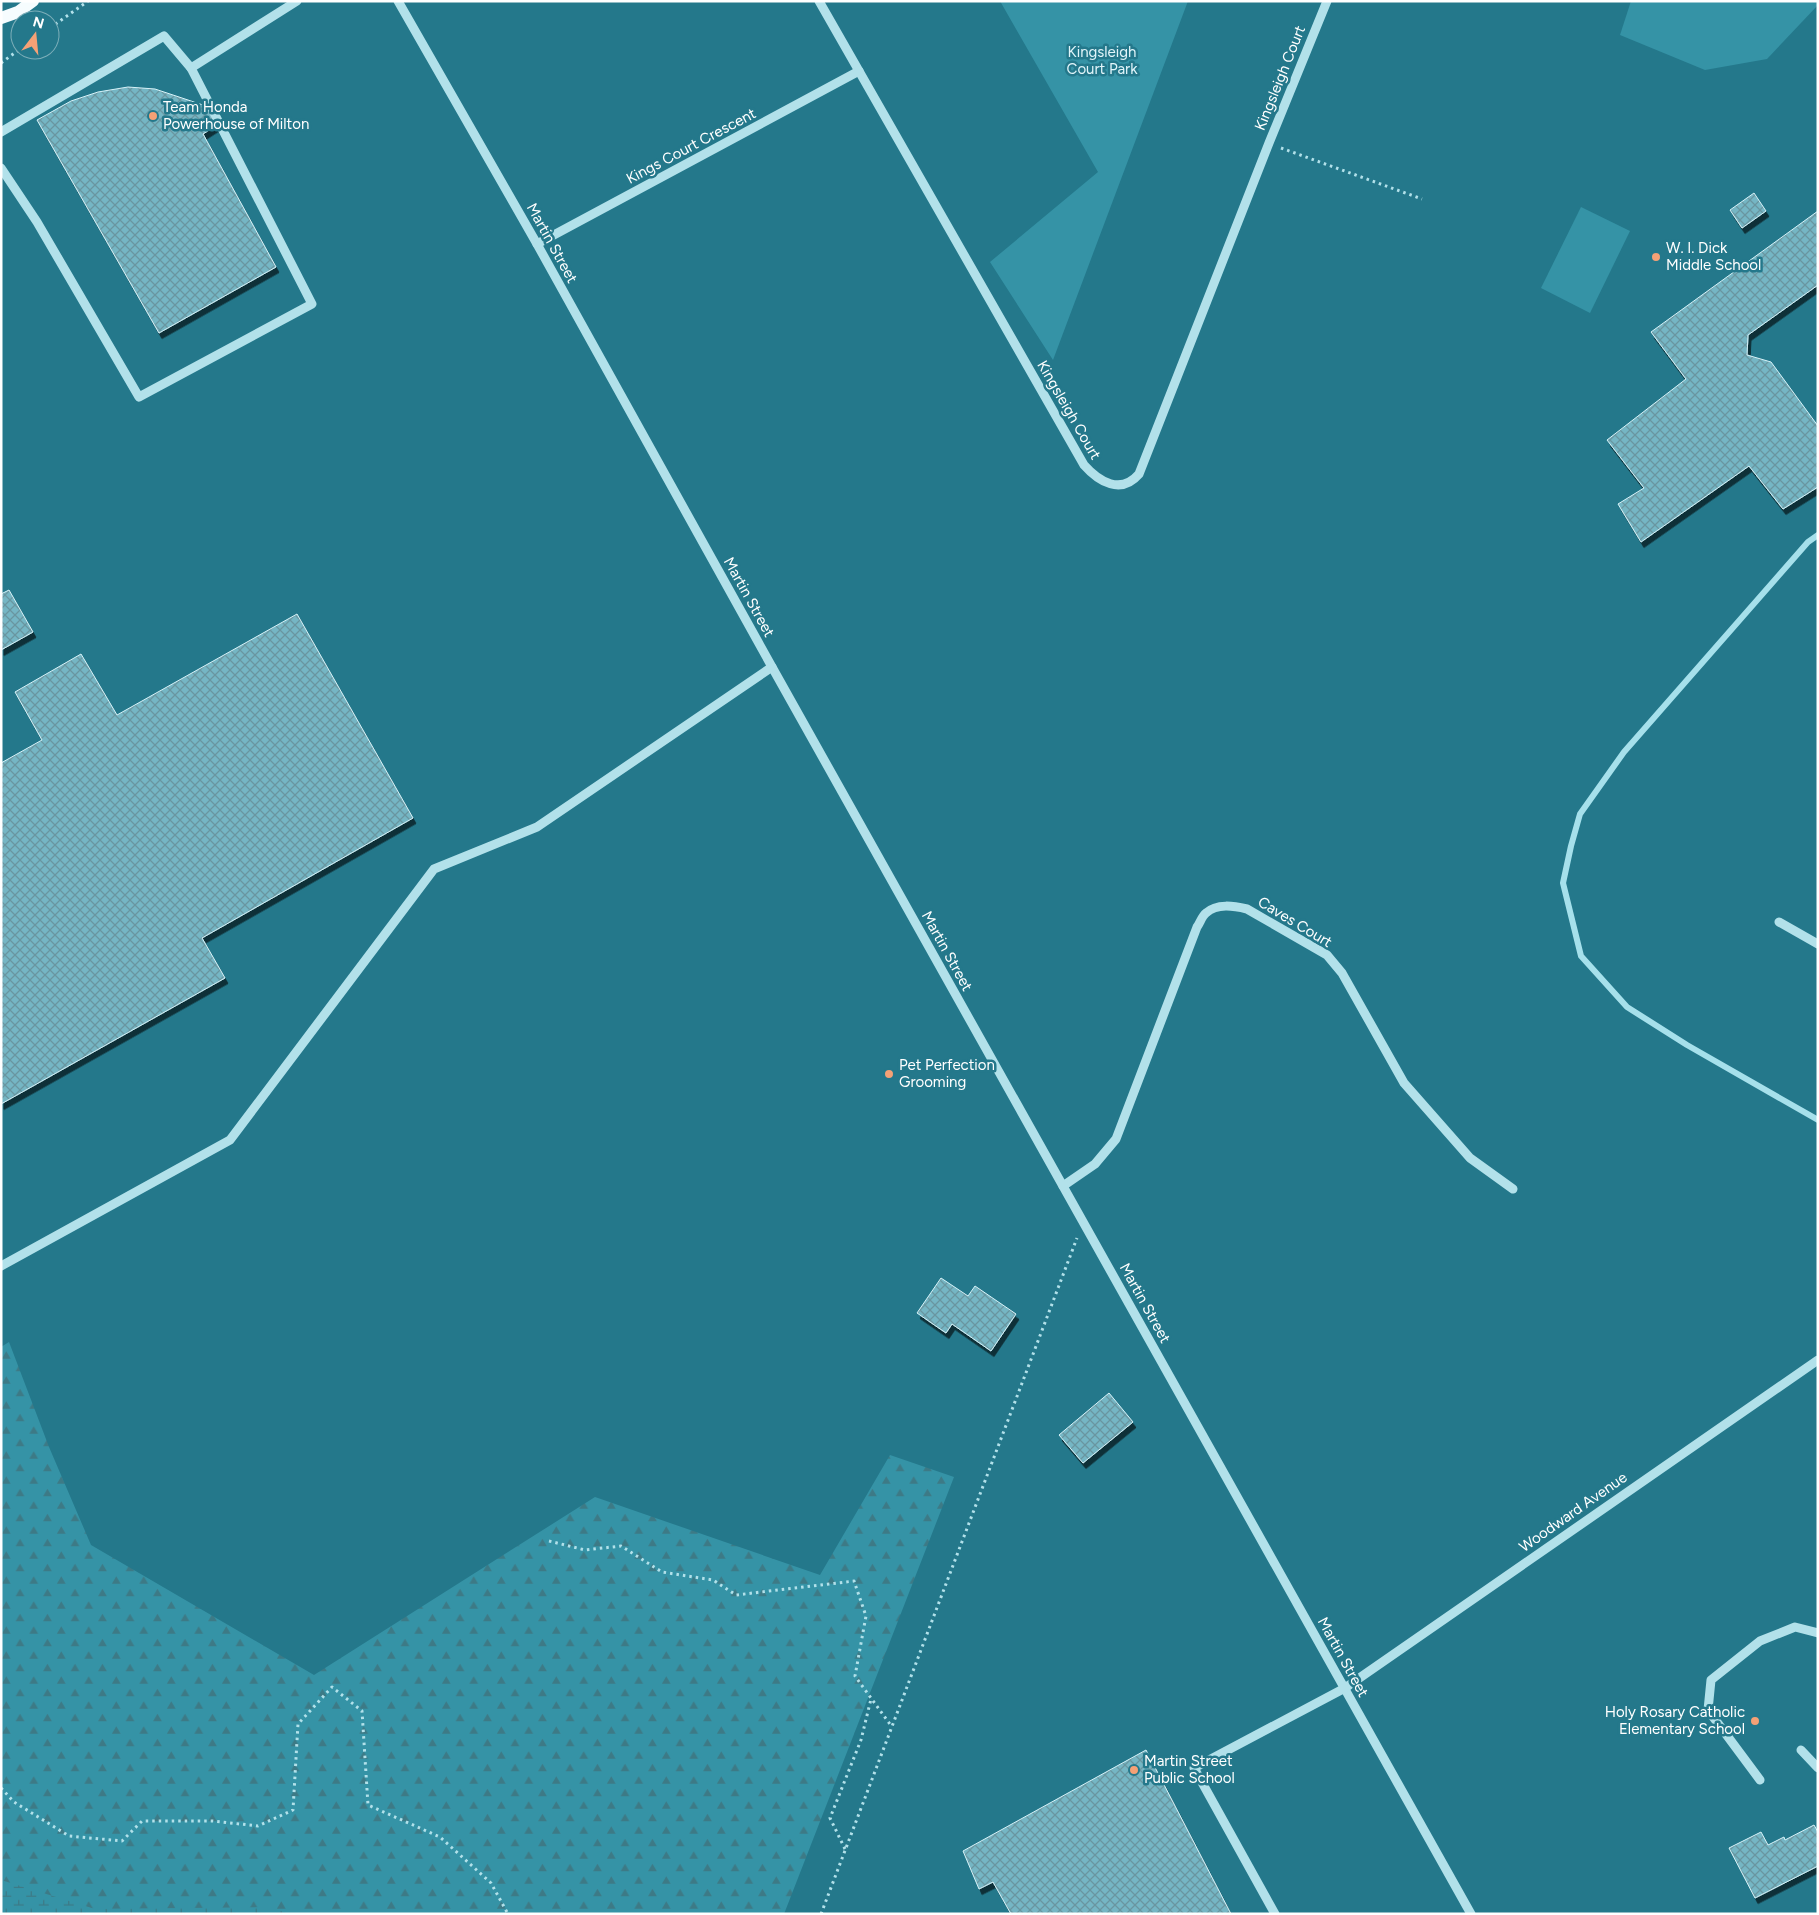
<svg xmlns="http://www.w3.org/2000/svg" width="1819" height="1915" viewBox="0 0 1819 1915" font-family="Figtree,sans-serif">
	<defs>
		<pattern id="forest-firs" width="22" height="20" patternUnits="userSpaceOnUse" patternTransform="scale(1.25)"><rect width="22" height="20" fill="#3593a6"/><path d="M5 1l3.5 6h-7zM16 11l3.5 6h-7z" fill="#3d7a86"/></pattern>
		<pattern id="wetland-marsh" width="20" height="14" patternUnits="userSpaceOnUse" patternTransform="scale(1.25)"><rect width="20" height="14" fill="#3593a6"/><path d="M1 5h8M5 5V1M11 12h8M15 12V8" fill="none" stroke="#3d7a86"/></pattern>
		<pattern id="building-cross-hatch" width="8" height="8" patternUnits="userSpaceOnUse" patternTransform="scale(1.25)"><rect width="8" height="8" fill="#75b6c4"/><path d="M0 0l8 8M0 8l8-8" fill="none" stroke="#6996a0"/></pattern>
		<filter id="shadow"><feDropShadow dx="3" dy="5.5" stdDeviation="0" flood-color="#0009"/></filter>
	</defs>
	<rect width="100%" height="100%" fill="#24788b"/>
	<g fill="#3593a6">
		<path d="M1000 1H1188L1053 360 990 262 1098 172Z"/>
		<path d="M1631 1H1818V5L1767 59 1705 70 1620 35Z"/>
		<path d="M1581 207 1630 231 1590 313 1541 288Z"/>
	</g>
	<path fill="url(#forest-firs)" d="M9 1342 49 1447 91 1545 314 1675 595 1497 820 1575 890 1455 954 1477 784 1914H1V1347Z"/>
	<path fill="url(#wetland-marsh)" d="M1 1880 95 1909 267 1907 291 1914H1Z"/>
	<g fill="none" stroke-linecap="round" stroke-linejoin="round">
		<path stroke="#a6e0eb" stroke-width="6" d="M1818 535 1808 542 1624 752 1580 814 1571 846 1563 883 1581 956 1627 1007 1687 1045 1818 1120"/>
	</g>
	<g fill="url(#building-cross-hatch)" stroke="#d7f2f8" filter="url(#shadow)">
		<path d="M128 87 155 89 209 107 217 125 203 134 276 267 159 333 37 120 71 101 98 92Z"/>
		<path d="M1754 193 1766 211 1742 228 1730 210Z"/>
		<path d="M1818 211V285L1748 335 1747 355 1771 362 1818 426V487L1783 509 1749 466 1641 542 1618 504 1644 488 1607 440 1686 379 1651 332Z"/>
		<path d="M9 590 33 632 1 650V594Z"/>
		<path d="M297 614 413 818 202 938 225 978 1 1104V763L42 740 15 692 81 654 117 715Z"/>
		<path d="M941 1278 968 1296 975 1286 1016 1314 991 1351 952 1324 946 1333 917 1313Z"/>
		<path d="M1109 1393 1133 1422 1083 1463 1059 1435Z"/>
		<path d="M1146 1750 1231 1914H1011L993 1882 979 1889 963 1851Z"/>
		<path d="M1814 1825 1818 1832V1866L1755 1898 1729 1848 1761 1832 1768 1845 1784 1837 1785 1840Z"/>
	</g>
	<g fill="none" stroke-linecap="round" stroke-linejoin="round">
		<g stroke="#b2e1ea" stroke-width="3" stroke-dasharray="2.5 4" stroke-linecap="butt">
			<path d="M50 28 88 1"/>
			<path d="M1 63 20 49"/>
			<path d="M1281 148 1422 199"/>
			<path d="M549 1541 585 1550 621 1546 662 1572 713 1580 736 1595 854 1581 866 1616 855 1676 892 1727"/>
			<path d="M1 1788 14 1802 69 1836 122 1841 142 1821H213L258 1826 293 1810 298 1724 332 1687 362 1711 368 1805 440 1837 491 1883 508 1914"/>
			<path d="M845 1849 830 1818 861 1740 871 1699"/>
			<path d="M821 1914 1077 1238"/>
		</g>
		<g stroke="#b2e1ea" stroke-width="9">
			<path d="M398 1 537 244 772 667 1471 1914"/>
			<path d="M819 1 1084 465C1099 482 1121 495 1139 474L1269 143 1327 1"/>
			<path d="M1 132 164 36 191 68"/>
			<path d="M1 168 37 222 139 397 312 304 191 68 297 1"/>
			<path d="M537 244 859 71"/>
			<path d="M1779 922 1818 944"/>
			<path d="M1063 1186 1095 1164 1116 1139 1197 927C1200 923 1202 916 1206 913 1217 903 1234 906 1247 909L1327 955 1342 973 1404 1083 1470 1158 1513 1189"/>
			<path d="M1 1266 230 1140 434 869 537 827 772 667"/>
			<path d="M1801 1750 1818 1768"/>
			<path d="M1760 1780 1708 1710 1711 1680 1760 1641 1795 1627 1818 1633"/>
			<path d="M1275 1914 1194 1768 1345 1688 1818 1360"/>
		</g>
		<path stroke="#f6fcfe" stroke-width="12" d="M1 18 18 12 33 1"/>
	</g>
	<g fill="#f5a176" stroke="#24788b" stroke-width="2">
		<circle cx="153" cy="116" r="5"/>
		<circle cx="1656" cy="257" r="5"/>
		<circle cx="889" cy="1074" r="5"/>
		<circle cx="1755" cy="1721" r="5"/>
		<circle cx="1134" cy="1770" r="5"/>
	</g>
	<g text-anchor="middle" stroke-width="5" stroke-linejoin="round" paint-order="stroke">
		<g font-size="15" fill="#e1f5fa" stroke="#24788b">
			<text x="1102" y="57">Kingsleigh<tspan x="1102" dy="17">Court Park</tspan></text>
		</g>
		<g font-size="15" fill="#fff" stroke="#24788b">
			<text transform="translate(1280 78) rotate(-68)" y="5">Kingsleigh Court</text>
			<text transform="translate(691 146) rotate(-28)" y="5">Kings Court Crescent</text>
			<text transform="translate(552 243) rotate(61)" y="5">Martin Street</text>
			<text transform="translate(1069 410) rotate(60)" y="5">Kingsleigh Court</text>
			<text transform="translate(749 597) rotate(61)" y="5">Martin Street</text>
			<text transform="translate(1295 922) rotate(31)" y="5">Caves Court</text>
			<text transform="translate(947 951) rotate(61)" y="5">Martin Street</text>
			<text transform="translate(1145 1303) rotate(61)" y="5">Martin Street</text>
			<text transform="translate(1573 1512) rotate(-35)" y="5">Woodward Avenue</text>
			<text transform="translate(1343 1657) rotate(61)" y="5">Martin Street</text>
		</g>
		<g font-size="15" fill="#fff" stroke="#24788b" text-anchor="start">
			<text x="163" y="112">Team Honda<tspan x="163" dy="17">Powerhouse of Milton</tspan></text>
			<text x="1666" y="253">W. I. Dick<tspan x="1666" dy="17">Middle School</tspan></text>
			<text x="899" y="1070">Pet Perfection<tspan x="899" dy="17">Grooming</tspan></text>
			<text x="1745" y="1717" text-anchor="end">Holy Rosary Catholic<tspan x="1745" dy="17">Elementary School</tspan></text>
			<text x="1144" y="1766">Martin Street<tspan x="1144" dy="17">Public School</tspan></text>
		</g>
	</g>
	<rect width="1819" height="1915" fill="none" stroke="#ffffff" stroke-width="5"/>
	<g transform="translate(35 35) rotate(16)"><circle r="24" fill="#24788b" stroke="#7caeb9"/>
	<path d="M0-4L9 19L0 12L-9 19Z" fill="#f5a176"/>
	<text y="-8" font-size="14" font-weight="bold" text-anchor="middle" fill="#ffffff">N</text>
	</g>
</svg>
